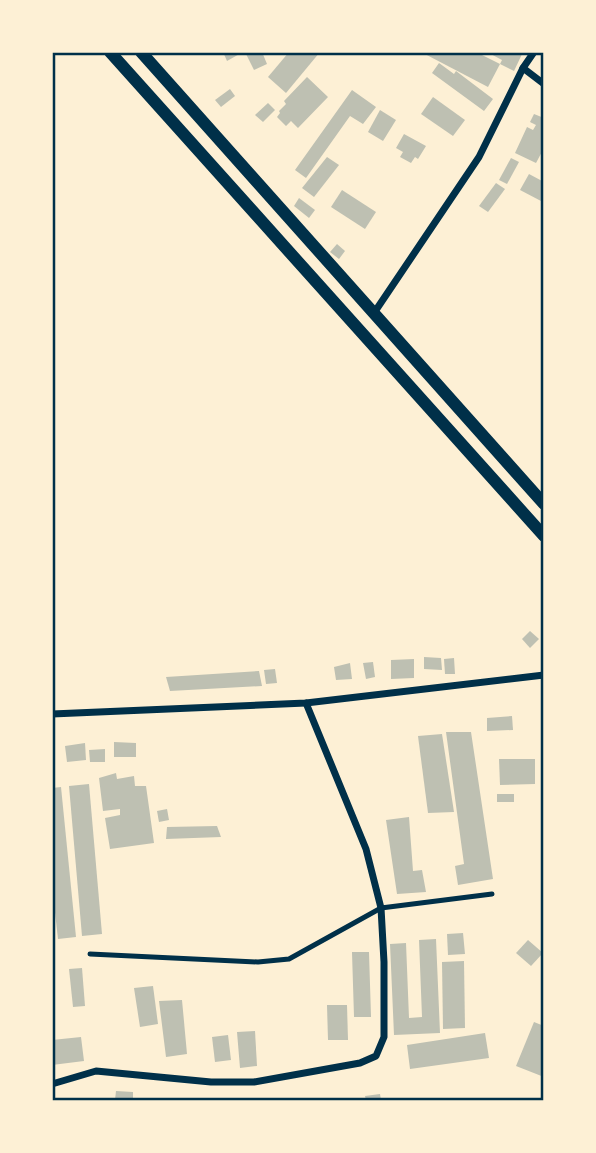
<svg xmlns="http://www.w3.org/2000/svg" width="596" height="1153" viewBox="0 0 596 1153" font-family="'PT Serif',serif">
	<rect width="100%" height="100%" fill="#fdf0d5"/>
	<g fill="#bec0b2">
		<path d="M223 52H243L227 61Z"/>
		<path d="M245 52H262L267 64 254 70Z"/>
		<path d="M289 52H320L286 93 268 77Z"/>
		<path d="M421 52H476L500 64 488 87Z"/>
		<path d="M487 52H523L514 71 500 64 502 60Z"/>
		<path d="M439 63 454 74 456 71 493 99 484 111 432 73Z"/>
		<path d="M307 77 328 97 298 128 291 121 286 126 277 117 280 113 279 111 286 104 284 101Z"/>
		<path d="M230 89 235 96 221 107 215 100Z"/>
		<path d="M352 90 376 107 363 124 350 116 306 178 295 170Z"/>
		<path d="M433 97 465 120 453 136 421 114Z"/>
		<path d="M268 103 275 110 263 122 255 115Z"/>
		<path d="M380 110 396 120 383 141 368 132Z"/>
		<path d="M534 114 544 118V148L536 163 515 153 527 127 533 130 536 125 530 122Z"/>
		<path d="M404 134 426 146 418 159 415 157 411 163 400 157 403 152 396 148Z"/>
		<path d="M327 157 339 165 314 197 302 188Z"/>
		<path d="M511 158 519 162 507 184 499 180Z"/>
		<path d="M529 174 544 182V196L541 201 520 190Z"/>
		<path d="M496 183 505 189 488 212 479 206Z"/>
		<path d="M342 190 376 212 365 229 331 207Z"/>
		<path d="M299 198 315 210 309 218 294 206Z"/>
		<path d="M337 244 345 251 339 259 330 252Z"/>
		<path d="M530 631 539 639 530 648 522 639Z"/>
		<path d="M424 657 441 658 442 670 424 669Z"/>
		<path d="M454 658 455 674H445L444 659Z"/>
		<path d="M414 659V678L391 679V660Z"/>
		<path d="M373 662 375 677 366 679 363 663Z"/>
		<path d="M350 663 352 679 336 680 334 667Z"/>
		<path d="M275 669 277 683 266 684 264 670Z"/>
		<path d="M259 671 262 686 170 691 166 677Z"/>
		<path d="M512 716 513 730 487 731V718Z"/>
		<path d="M446 732H471L493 879 458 885 455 866 464 864Z"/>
		<path d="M442 734 454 812 428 813 418 736Z"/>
		<path d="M114 742 136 743V757H114Z"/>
		<path d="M85 743 86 760 67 762 65 746Z"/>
		<path d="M105 749V762H90L89 750Z"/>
		<path d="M499 759H535V784L500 785Z"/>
		<path d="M116 773 117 779 134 776 135 786H146L154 843 110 849 105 818 120 815V809L103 811 99 778Z"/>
		<path d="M89 784 102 934 82 936 69 786Z"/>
		<path d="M61 787 76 937 58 939 52 886V788Z"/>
		<rect x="497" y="794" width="17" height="8"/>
		<path d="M167 809 169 820 159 822 157 811Z"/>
		<path d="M409 817 413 871 422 870 426 892 397 894 386 820Z"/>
		<path d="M217 826 221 837 166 839 167 827Z"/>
		<path d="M463 933 465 954 448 955 447 934Z"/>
		<path d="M436 939 440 1033 394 1035 390 944 406 943 409 1018 422 1017 419 940Z"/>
		<path d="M528 940 543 953 531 966 516 953Z"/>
		<path d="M352 952H369L371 1017H354Z"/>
		<path d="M464 961 465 1028 443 1029 442 962Z"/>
		<path d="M82 968 85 1006 73 1007 69 969Z"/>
		<path d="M153 986 158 1024 140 1027 134 988Z"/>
		<path d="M182 1000 187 1054 166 1057 159 1001Z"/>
		<path d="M327 1005H347L348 1040H328Z"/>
		<path d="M534 1022 544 1026V1077L516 1066Z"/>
		<path d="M255 1031 257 1066 240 1068 237 1032Z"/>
		<path d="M485 1033 489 1058 410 1069 407 1045Z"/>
		<path d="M228 1035 231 1060 215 1062 212 1037Z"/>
		<path d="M81 1037 84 1061 52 1065V1040Z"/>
		<path d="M116 1091 133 1092V1100H115Z"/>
		<path d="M380 1094 381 1100H366L365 1096Z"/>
	</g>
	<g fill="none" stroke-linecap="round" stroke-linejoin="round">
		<path stroke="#003049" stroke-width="5" d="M90 954 258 962 289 959 381 908 492 894"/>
		<g stroke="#003049" stroke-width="7">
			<path d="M523 68 544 84"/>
			<path d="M374 313 479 157 523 68 534 52"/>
			<path d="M52 714 306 703 544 675"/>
			<path d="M52 1084 96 1071 211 1082H254L360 1063 376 1056 384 1037V962L381 908 366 849 306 703"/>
		</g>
		<g stroke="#003049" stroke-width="12">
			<path d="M110 52 544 536"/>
			<path d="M141 52 544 504"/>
		</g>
	</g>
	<rect width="596" height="1153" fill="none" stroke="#fdf0d5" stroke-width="108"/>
	<rect x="54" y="54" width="488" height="1045" fill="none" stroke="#003049" stroke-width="2.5"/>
</svg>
